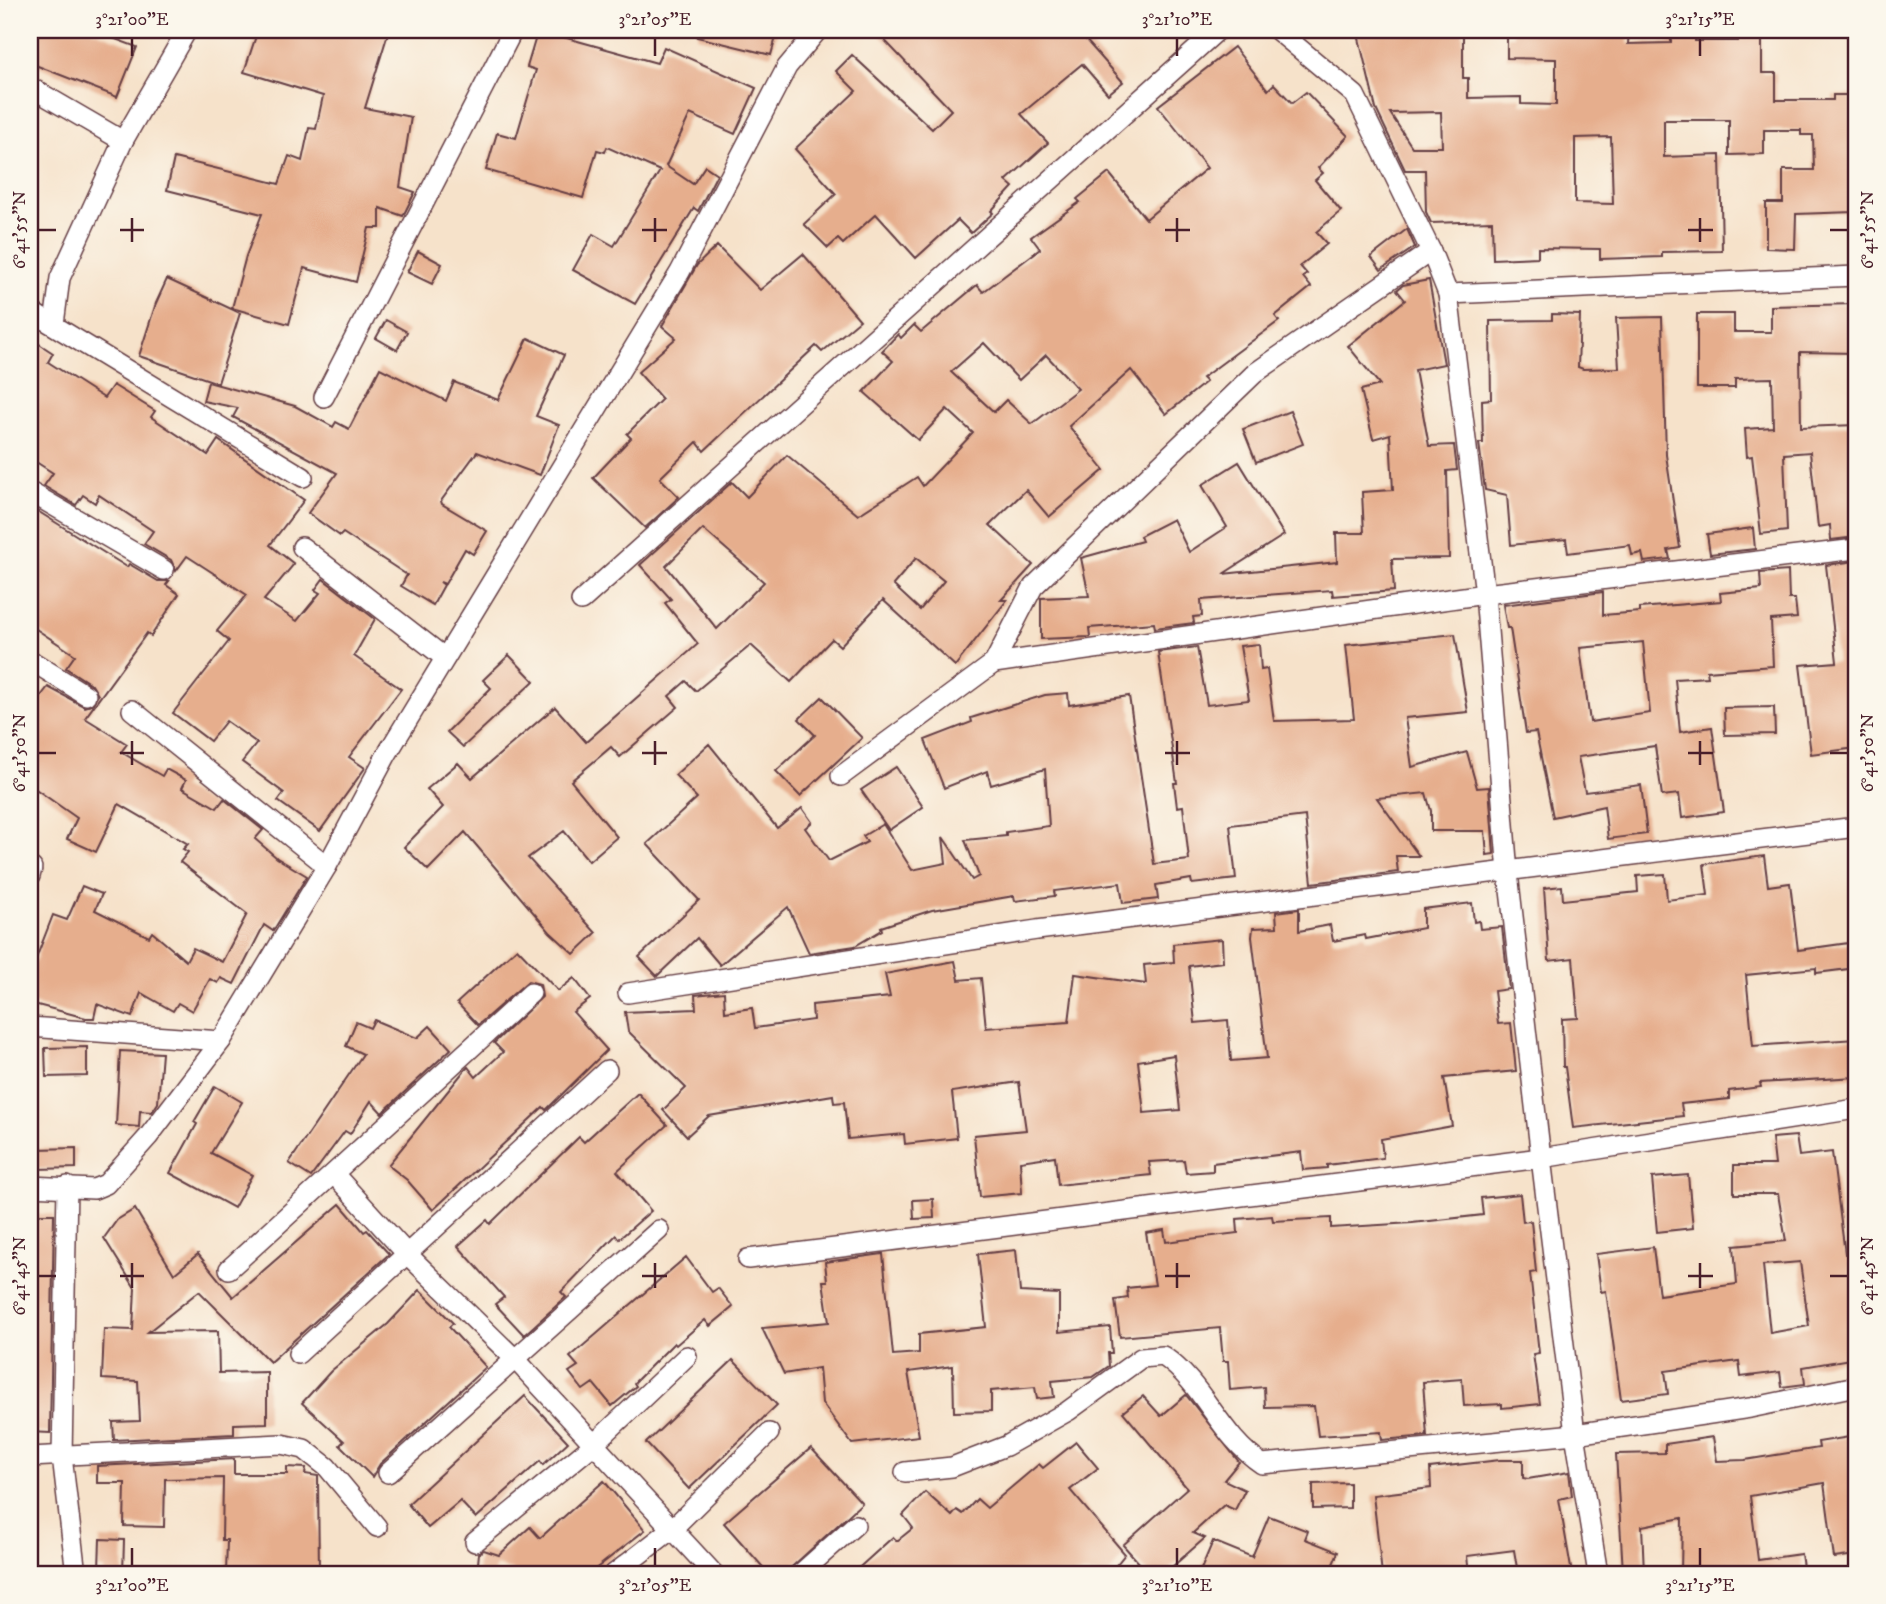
<svg xmlns="http://www.w3.org/2000/svg" width="1886" height="1604" viewBox="0 0 1886 1604" font-family="'IM FELL DW Pica',serif">
	<rect width="100%" height="100%" fill="#fbf7ec"/>
	<filter id="ink" filterUnits="userSpaceOnUse"><feTurbulence type="fractalNoise" baseFrequency=".0143" numOctaves="2"/><feDisplacementMap in="SourceGraphic" scale="14" xChannelSelector="R" yChannelSelector="G"/><feConvolveMatrix kernelMatrix="1 2 1 2 8 2 1 2 1" color-interpolation-filters="sRGB"/></filter>
	<filter id="wash" filterUnits="userSpaceOnUse"><feTurbulence type="fractalNoise" baseFrequency=".00686" numOctaves="4" result="noise"/><feDisplacementMap in="SourceGraphic" scale="28" xChannelSelector="R" yChannelSelector="G"/><feGaussianBlur stdDeviation="1.57" result="paint"/><feColorMatrix in="noise" values="0 0 0 0 0 0 0 0 0 0 0 0 0 0 0 0 0 1.4 0 .05"/><feComposite in="paint" operator="in"/></filter>
	<g filter="url(#wash)">
		<rect width="100%" height="100%" fill="#f6e2ca"/>
		<g id="blocks">
			<g fill="#e6ae8d" fill-rule="evenodd">
				<path d="M30 30H91L137 47 117 97 30 63Z"/>
				<path d="M258 30H389L365 108 411 117 400 187 415 192 403 216 380 208V228H369L356 282 304 268 289 324 232 308 246 256 262 214 167 190 174 158 279 184 289 156 302 161 309 128 316 129 323 96 244 72Z"/>
				<path d="M538 30 657 63 664 47 756 88 735 134 690 114 666 166 693 184 705 166 717 174 698 211 694 208 635 304 573 270 593 234 614 246 660 171 607 147 605 152 597 150 583 198 486 170 497 133 516 138 536 70 527 67Z"/>
				<path d="M698 30H778L771 55 697 37Z"/>
				<path d="M875 30H1077L1123 82 1108 94 1082 64 1021 114 1048 143 1006 181 1013 187 991 211 993 213 971 233 958 220 916 258 876 214 843 244 838 239 828 248 804 224 836 194 795 149 856 91 836 71 852 55 932 129 951 110Z"/>
				<path d="M1357 30H1463V78H1468V98L1521 97V104L1556 105V59L1507 58V36H1513V30H1629L1628 44 1671 43V30H1695V41H1738V30H1762V73H1776V100H1833V95H1852L1851 165H1856L1854 212 1796 214 1795 249 1766 248V203H1783V170H1814L1813 135H1801V130H1764V154L1729 155V120H1664V157L1720 155 1722 251 1662 252V257L1600 259V249L1538 248V257L1493 259 1492 221 1431 223 1426 212 1425 170H1405L1376 109ZM1441 112 1442 147H1412L1390 113ZM1611 137 1613 204 1575 203V138Z"/>
				<path d="M1234 47 1268 90 1274 84 1292 103 1306 92 1348 136 1318 168 1323 173 1315 180 1341 211 1316 232 1327 244 1300 266 1307 274 1303 277 1311 287 1275 316 1279 321 1202 378 1206 382 1166 414 1131 370 1069 426 1104 470 1049 517 1026 490 990 525 1033 565 1001 600H1007L955 666 883 600 840 646 832 639 791 682 751 645 696 691 686 681 669 696 678 707 620 757 611 747 571 781 617 837 589 861 564 831 528 858 596 933 574 954 550 932 465 832 428 870 404 847 443 807 427 789 458 763 472 778 555 707 586 742 698 644 665 603 671 599 640 565 732 482 747 497 787 455 858 515 917 477 923 486 973 433 947 409 918 440 864 392 893 361 882 351 898 334 901 338 914 325 921 332 977 285 983 292 1040 249 1031 237 1080 202 1077 199 1109 173 1146 219 1207 168 1158 106ZM984 343 1019 380 1046 355 1078 389 1032 424 1006 400 994 412 951 372ZM703 529 764 582 717 629 666 566ZM916 558 944 581 920 610 893 585Z"/>
				<path d="M1407 229 1415 247 1381 270 1371 257Z"/>
				<path d="M717 246 760 290 803 254 860 320 822 352 816 346 704 451 697 442 660 478 679 497 645 528 593 478 631 438 627 434 662 399 638 372 676 338 662 326 697 265Z"/>
				<path d="M418 251 442 264 432 284 407 272Z"/>
				<path d="M167 279 240 313 218 383 139 356 156 303Z"/>
				<path d="M1429 280 1444 364 1415 370 1429 446 1454 445 1457 470 1447 471 1449 558 1392 559 1394 591 1333 596 1332 590 1201 600 1202 616 1193 617 1194 623 1155 628 1154 623 1089 628 1090 637 1041 639V598L1089 596 1081 558 1142 541 1140 536 1173 519 1189 552 1227 527 1202 485 1239 462 1284 535 1223 574 1337 562 1336 533H1364L1362 492 1393 490 1390 434 1373 439 1361 390 1380 385 1348 346 1405 300 1397 290 1403 285Z"/>
				<path d="M1856 304V353L1800 352 1801 427 1856 425V537L1831 540 1830 525 1818 527 1810 452 1784 454 1787 531 1761 534 1752 456 1747 457 1745 429 1773 427 1772 378 1735 379V388H1697V314H1734V332H1771V306Z"/>
				<path d="M1552 314 1580 315 1578 367 1583 369 1619 368 1616 318 1662 317 1666 455 1680 548 1668 550 1670 559 1644 562 1642 553 1632 555 1630 545 1568 553 1566 539 1511 545 1507 495 1485 490 1479 443H1483L1482 400 1491 399 1490 321 1552 320Z"/>
				<path d="M386 320 407 332 397 350 376 338Z"/>
				<path d="M30 338 53 353 48 362 104 398 113 385 155 411 151 417 208 455 218 440 304 500 270 545 294 564 264 600 297 621 320 593 315 590 323 579 375 619 354 656 401 689 349 757 365 768 320 831 278 801 284 793 242 762 257 743 226 721 210 741 173 713 229 641 217 631 247 595 187 556 176 571 171 560 144 544 153 531 99 495 95 503 83 495 76 505 44 486 53 473 30 458Z"/>
				<path d="M528 338 564 355 536 416 559 425 540 475 477 452 441 501 442 504 487 531 473 554 465 549 445 584 440 582 444 585 433 605 401 586 407 575 343 533 340 536 308 513 337 473 233 417 238 408 203 401 208 382 295 406 333 427 336 422 349 429 380 368 446 401 454 382 498 400Z"/>
				<path d="M1290 411 1303 444 1256 462 1243 429Z"/>
				<path d="M31 507 127 567 129 564 158 581H169L166 585 179 594 151 636 147 633 85 718 127 744 121 752 162 776 166 769 186 780 182 788 217 808 224 799 263 830 255 839 277 858 307 876 273 931 264 925 234 984 221 978 218 983 210 979 192 1011 178 1003 173 1011 141 993 132 1017 97 1004 94 1018H86L30 1003V974L53 915 67 920 82 886 102 894 95 910 149 937 152 932 186 961 193 948 222 962 247 914 180 862 188 852 183 849 188 844 119 804 96 852 67 839 77 818 30 785V710L48 687 85 707 92 705 98 695 92 685 66 668 75 655 30 625Z"/>
				<path d="M1753 528 1755 549 1710 554 1707 534Z"/>
				<path d="M1856 561V748L1811 754 1800 665 1837 662 1826 565Z"/>
				<path d="M1788 571 1789 599H1795L1797 618 1771 620 1773 666 1707 671 1708 677 1675 679 1680 732 1712 727 1724 812 1682 818 1679 794 1662 796 1655 746 1578 757 1585 792 1641 785 1647 834 1608 839 1604 806 1553 817 1536 732 1526 733 1510 628H1507L1503 605 1603 592V615L1640 612V608L1721 601 1720 593 1761 589 1760 573ZM1643 642 1650 713 1590 722 1580 648Z"/>
				<path d="M1455 634 1468 712 1405 718 1412 767 1467 752 1477 788 1489 787 1494 854 1487 855 1485 831H1431V811L1426 793 1377 798 1419 856H1396L1398 872 1312 883 1305 816 1230 825 1236 879 1192 884 1191 879 1156 885 1158 899 1123 903 1120 883 1054 891 1055 896 1015 901 1014 896 932 910 881 927 882 930 855 946 809 953 788 907 720 965 697 938 657 976 639 957 699 900 647 844 697 798 675 775 709 744 777 828 802 808 812 822 805 828 829 861 867 842 863 836 883 824 912 870 946 863 943 837 972 880 979 876 965 840 1006 836V832L1049 826 1045 769 991 785 987 771 944 788 925 740 972 722 971 718 1045 695 1068 693 1069 705 1129 696 1154 864 1189 860 1183 806 1177 807 1174 783H1177L1158 652 1197 647 1207 705 1249 700 1240 646 1259 644 1261 670 1267 669 1274 721 1354 719 1346 645Z"/>
				<path d="M509 655 534 681 463 747 447 732 491 688 483 680Z"/>
				<path d="M822 697 862 738 800 796 776 771 815 735 799 719Z"/>
				<path d="M1774 707 1775 734 1725 735 1724 708Z"/>
				<path d="M896 767 923 807 889 830 861 790Z"/>
				<path d="M1764 856 1768 886 1790 883 1798 950 1856 942V968L1816 973V968L1746 975 1753 1046 1856 1039V1077L1760 1083 1761 1087 1729 1091V1099L1681 1104 1683 1116 1573 1128 1565 1067H1563L1562 1019 1578 1018 1573 958 1549 961 1544 888 1562 886 1563 900 1638 892 1637 876 1665 874 1667 900 1708 895 1704 864Z"/>
				<path d="M1472 903 1474 922 1479 921 1480 929 1502 927 1509 989 1494 991 1498 1024 1511 1023 1516 1071 1444 1078 1452 1126 1381 1139 1383 1158 1327 1165V1168L1303 1170 1301 1152 1213 1163V1171L1186 1173 1184 1160 1149 1162 1151 1175 1058 1185 1055 1156 1020 1161 1022 1193 980 1197 974 1135 1026 1130 1019 1082 952 1092 957 1138 905 1144 904 1134 848 1139 844 1102 834 1103 833 1095 709 1116 687 1136 663 1110 686 1088 628 1031 625 1012 696 1009 695 995 724 992 725 1012 752 1008 755 1028 813 1020 812 1005 890 997 885 974 955 961 959 980 981 978 986 1028 1069 1022 1075 974 1146 984 1144 965 1174 962 1173 944 1222 939 1223 962 1189 966 1195 1023 1228 1020 1231 1061 1267 1058 1252 937 1253 928 1277 927 1276 912 1299 909V931L1330 925 1333 941 1365 935 1366 939 1423 928V909ZM1174 1055 1180 1110 1144 1113 1138 1061Z"/>
				<path d="M517 948 558 991 574 978 590 999 573 1012 607 1050 546 1110 543 1107 433 1210 407 1180 388 1165 464 1071 468 1067 476 1077 503 1052 494 1043 542 997 540 984 528 981 478 1025 457 1003Z"/>
				<path d="M374 1020 417 1038 430 1026 451 1049 382 1113 371 1101 350 1134 345 1131 311 1177 289 1163 363 1054 346 1046 356 1022 370 1028Z"/>
				<path d="M87 1047V1076L46 1077 45 1048Z"/>
				<path d="M120 1051 162 1053 158 1103 152 1112 140 1111 139 1127 116 1125Z"/>
				<path d="M215 1086 242 1102 211 1153 252 1175 234 1208 170 1173 197 1124 194 1122Z"/>
				<path d="M638 1093 667 1125 617 1171 651 1211 619 1239 616 1235 561 1292 566 1297 524 1335 495 1304 504 1297 458 1246 487 1220 490 1224 579 1137 584 1142Z"/>
				<path d="M1796 1136 1799 1156 1832 1152 1845 1254H1849L1851 1276 1856 1275V1358L1803 1367 1805 1384 1782 1387 1780 1372 1741 1377 1739 1361 1665 1371 1668 1394 1621 1400 1606 1291 1601 1292 1596 1254 1653 1247 1659 1295 1737 1284 1734 1246 1786 1241 1778 1194H1734V1165H1775L1772 1138ZM1800 1262 1809 1326 1770 1333 1763 1265Z"/>
				<path d="M76 1148V1168L37 1169 36 1149Z"/>
				<path d="M1688 1175 1693 1228 1657 1232 1652 1178Z"/>
				<path d="M1520 1194 1523 1222 1531 1221 1536 1272 1530 1273 1539 1353 1533 1354 1540 1404 1502 1408V1404L1464 1406 1462 1379 1423 1382 1427 1436 1382 1440 1381 1432 1318 1436 1314 1406 1265 1407 1264 1387 1230 1390 1228 1361H1223L1220 1328 1120 1337 1115 1300 1128 1298 1127 1288 1155 1285 1146 1233 1164 1230 1166 1242 1238 1233 1237 1219 1272 1216 1273 1221 1331 1218V1228L1412 1223 1483 1215 1481 1198Z"/>
				<path d="M933 1199 934 1218 914 1219 913 1200Z"/>
				<path d="M340 1204 364 1232 367 1230 389 1254 270 1362 199 1291 148 1332 218 1331 219 1373 267 1372V1423L234 1424V1434L114 1440 113 1422 140 1421 138 1381 102 1379 104 1329 133 1330 135 1288 104 1238 117 1220 135 1209 174 1274 198 1254 233 1297Z"/>
				<path d="M30 1214H54L50 1433 30 1432Z"/>
				<path d="M1016 1250 1020 1292 1059 1294V1332L1110 1327 1112 1353H1108L1109 1366 1093 1377 1052 1381 1054 1397 1037 1399 1035 1387 991 1391V1411L954 1412 953 1366 908 1372 919 1436 852 1444 822 1403 819 1368 784 1374 762 1328 829 1322 823 1281H827L825 1262 883 1254 893 1355 919 1353V1334L986 1327 978 1254Z"/>
				<path d="M686 1257 712 1292 718 1288 733 1307 710 1326 705 1320 676 1345 674 1343 634 1383 636 1386 612 1406 593 1383 583 1390 569 1372 578 1366 570 1357Z"/>
				<path d="M420 1290 453 1323 449 1327 486 1367 380 1464 372 1477 340 1445 344 1441 302 1403 331 1371 388 1324Z"/>
				<path d="M733 1360 777 1405 689 1489 646 1443Z"/>
				<path d="M1186 1395 1239 1462 1224 1480 1245 1490 1235 1510 1224 1505 1193 1533 1205 1538 1164 1574H1149L1123 1545 1187 1488 1123 1412 1143 1396 1161 1416Z"/>
				<path d="M525 1396 568 1442 543 1465 540 1461 476 1518 460 1501 428 1528 408 1504Z"/>
				<path d="M1856 1436V1555L1834 1558 1824 1483 1750 1496 1758 1560 1801 1554 1804 1574H1681L1682 1518 1642 1526 1644 1572H1623L1616 1454 1665 1453V1444L1713 1437 1717 1461 1745 1460 1819 1448 1818 1442Z"/>
				<path d="M1076 1442 1098 1468 1070 1490 1125 1554 1109 1574H852L893 1537 897 1541 913 1528 903 1515 925 1492 952 1516 957 1510 963 1514 977 1499 987 1508 1039 1464 1043 1468Z"/>
				<path d="M811 1448 862 1503 784 1574H769L724 1523Z"/>
				<path d="M234 1459V1474H287V1467L306 1468 305 1474 318 1476 319 1574H226L227 1540H222L223 1478 165 1479 164 1527 124 1526 125 1483H97V1466Z"/>
				<path d="M1500 1460H1523V1478L1528 1479 1569 1472 1572 1496 1559 1499 1572 1574H1518L1514 1550 1467 1556 1469 1574H1382L1373 1495 1431 1488 1430 1468Z"/>
				<path d="M604 1481 645 1530 589 1574H526L496 1566 493 1574H477L479 1553 484 1550 499 1555 530 1527 540 1538Z"/>
				<path d="M1350 1483V1508L1313 1509V1484Z"/>
				<path d="M1269 1516 1308 1531 1305 1539 1338 1552 1329 1574H1199L1213 1541 1252 1557Z"/>
				<path d="M100 1539 124 1540 123 1574H104V1569H99Z"/>
			</g>
		</g>
	</g>
	<g filter="url(#ink)">
		<use href="#blocks" fill-opacity="0" stroke="#643c43" stroke-width="2"/>
		<g fill="none" stroke-linecap="round" stroke-linejoin="round">
			<defs>
				<g id="minor">
					<path d="M1277 30 1355 95 1431 251 1448 294 1485 594 1508 873 1541 1158 1575 1434 1598 1574"/>
					<path d="M30 87 123 141"/>
					<path d="M1448 294 1856 276"/>
					<path d="M30 311 303 477"/>
					<path d="M54 324 60 278 123 141 187 30"/>
					<path d="M324 397 513 30"/>
					<path d="M30 492 164 570"/>
					<path d="M302 547 445 658"/>
					<path d="M581 601 1218 30"/>
					<path d="M30 660 86 695"/>
					<path d="M994 663 1485 594 1856 549"/>
					<path d="M132 710 327 866"/>
					<path d="M841 776 994 663 1033 587 1255 373 1431 251"/>
					<path d="M30 876 32 868"/>
					<path d="M628 993 1037 930 1856 827"/>
					<path d="M30 1027 221 1041"/>
					<path d="M334 1174 407 1254 517 1361 714 1574"/>
					<path d="M30 1186 94 1189 106 1184 148 1137 221 1041 327 866 387 754 680 272 787 67 818 30"/>
					<path d="M67 1186 62 1456 76 1574"/>
					<path d="M748 1259 1541 1158 1856 1109"/>
					<path d="M229 1269 531 993"/>
					<path d="M298 1354 607 1070"/>
					<path d="M30 1457 281 1444 304 1449 327 1467 377 1527"/>
					<path d="M905 1472 952 1467 1006 1446 1068 1411 1141 1358 1163 1356C1205 1385 1219 1436 1262 1464L1575 1434 1750 1408 1856 1386"/>
					<path d="M388 1473 659 1230"/>
					<path d="M475 1542 593 1445 687 1356"/>
					<path d="M614 1574 672 1529 769 1433"/>
					<path d="M800 1574 855 1525"/>
				</g>
			</defs>
			<use href="#minor" stroke="#643c43" stroke-width="22"/>
			<use href="#minor" stroke="#fff" stroke-width="19"/>
		</g>
	</g>
	<path fill="none" stroke="#4a1f2b" stroke-width="2.5" d="M132 38V56M655 38V56M1177 38V56M1700 38V56M132 218V242M655 218V242M1177 218V242M1700 218V242M38 230H56M120 230H144M642 230H667M1165 230H1190M1688 230H1713M1830 230H1848M132 741V765M655 741V765M1177 741V765M1700 741V765M38 753H56M120 753H144M642 753H667M1165 753H1190M1688 753H1713M1830 753H1848M132 1263V1288M655 1263V1288M1177 1263V1288M1700 1263V1288M38 1276H56M120 1276H144M642 1276H667M1165 1276H1190M1688 1276H1713M1830 1276H1848M132 1548V1566M655 1548V1566M1177 1548V1566M1700 1548V1566"/>
	<rect width="1886" height="1604" fill="none" stroke="#fbf7ec" stroke-width="77"/>
	<rect x="38" y="38" width="1810" height="1528" fill="none" stroke="#4a1f2b" stroke-width="2.5"/>
	<g font-size="18" text-anchor="middle" fill="#4a1f2b">
		<text x="132" y="25">3°21'00"E</text>
		<text x="655" y="25">3°21'05"E</text>
		<text x="1177" y="25">3°21'10"E</text>
		<text x="1700" y="25">3°21'15"E</text>
		<text transform="translate(19 230) rotate(-90)" y="6">6°41'55"N</text>
		<text transform="translate(1867 230) rotate(-90)" y="6">6°41'55"N</text>
		<text transform="translate(19 753) rotate(-90)" y="6">6°41'50"N</text>
		<text transform="translate(1867 753) rotate(-90)" y="6">6°41'50"N</text>
		<text transform="translate(19 1276) rotate(-90)" y="6">6°41'45"N</text>
		<text transform="translate(1867 1276) rotate(-90)" y="6">6°41'45"N</text>
		<text x="132" y="1591">3°21'00"E</text>
		<text x="655" y="1591">3°21'05"E</text>
		<text x="1177" y="1591">3°21'10"E</text>
		<text x="1700" y="1591">3°21'15"E</text>
	</g>
</svg>
